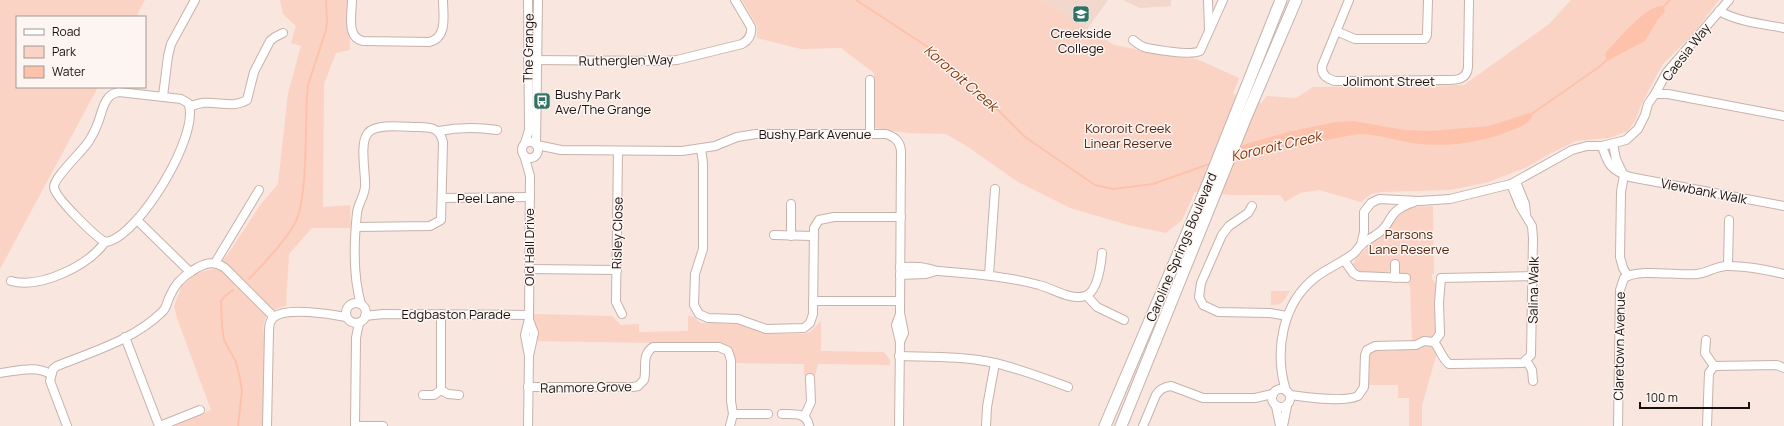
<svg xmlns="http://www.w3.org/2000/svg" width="1784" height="426" viewBox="0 0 1784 426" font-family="Manrope,sans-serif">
	<rect width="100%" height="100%" fill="#f9e6de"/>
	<g fill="#f1d7cc">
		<path d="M1042 0H1108L1087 29Z"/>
		<path d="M1123 0H1171V6L1140 8Z"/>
	</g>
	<g fill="#fad3c4">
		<path d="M0 0H145L136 17H17V87H98L0 269Z"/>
		<path d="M280 0H348L350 50 336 53 324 84 323 207 350 205 351 228H312L289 254 286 306C266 310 262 318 264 337V426H172L211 410 177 318 174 306 182 286 195 274 216 268 228 254 261 204 278 184 288 93 301 46 291 43 296 26 283 14Z"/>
		<path d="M742 0H1042L1114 45 1175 57 1197 59 1239 78 1233 94 1261 103 1267 96 1296 98 1313 87 1464 85 1549 24 1571 0H1719L1693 34 1662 65 1640 107 1636 119 1628 131 1609 138 1576 141 1551 153 1527 167 1486 183 1449 190 1382 192 1371 194 1361 202 1319 190 1300 193 1285 202 1280 195H1231L1195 192 1182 220 1166 233 1128 225 1070 208 1018 182 968 147 946 134 908 133 875 128 874 73 841 48 801 49 757 38V26Z"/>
		<path d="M1433 206 1434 274H1432V279L1437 285V332L1430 339 1412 340 1410 286C1405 279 1400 273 1392 269L1385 274H1360L1352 266 1355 260 1400 213 1409 207Z"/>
		<path d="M1271 291H1290C1283 301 1284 305 1271 305Z"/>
		<path d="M533 314 612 316 621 325 639 324V332L688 331V316L694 317 701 323 738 324 769 334H803L810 332 821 321V351L884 352 890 360V365L818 364 815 376H804V364L734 363C733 351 729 349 718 344L533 341Z"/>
		<path d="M1420 344H1432L1437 353 1422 405V426H1409V398H1398V385H1369L1368 383 1369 355 1373 350 1382 348 1383 351H1395L1396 348Z"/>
	</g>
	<g fill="#fec2ab">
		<path d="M1661 6 1664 7 1665 12 1658 19 1645 41 1607 61 1605 54 1607 51C1620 38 1643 8 1661 6Z"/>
		<path d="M1529 113 1533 114C1530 124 1520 127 1512 130 1481 143 1445 148 1412 143 1394 140 1377 134 1358 134L1239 157H1232L1229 149 1288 132 1336 122 1353 121 1405 130 1429 131 1489 126Z"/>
	</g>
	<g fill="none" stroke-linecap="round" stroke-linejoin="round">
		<g stroke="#fec2ab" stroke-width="2">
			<path d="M856 0 937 53 974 86 1025 137 1095 185 1113 189 1153 184 1212 163"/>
			<path d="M1661 9 1670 0"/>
			<path d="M1530 115 1599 67 1607 60"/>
			<path d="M249 279C265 262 283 244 295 223 308 199 305 126 307 96L308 85 326 30 327 22 326 0"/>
			<path d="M233 290 225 296 221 301 222 326 224 340 236 362 240 379 242 391 238 426"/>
		</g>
		<defs>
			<g id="street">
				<path d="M352 0C352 13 346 38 363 41L429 42C448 38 443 15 443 0"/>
				<path d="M1208 0 1209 30"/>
				<path d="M1349 0 1322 66C1321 75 1327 79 1335 81L1448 80C1458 80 1467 79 1468 67L1469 0"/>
				<path d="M1719 11C1739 22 1762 24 1784 28"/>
				<path d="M1336 31 1355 39H1425L1427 35 1428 0"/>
				<path d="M1133 40C1137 43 1141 47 1147 48 1158 50 1190 56 1200 51L1223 0"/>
				<path d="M528 60 664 61 677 60 742 44C749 40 752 35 751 27L735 0"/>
				<path d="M870 80V134"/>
				<path d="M119 92 181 99 188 103C202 132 137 240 105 242 95 236 55 198 54 187 54 177 82 152 89 141 92 136 95 131 97 125 101 117 102 104 109 97 111 94 115 93 119 92Z"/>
				<path d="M1655 94 1667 72 1729 0"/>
				<path d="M163 96 168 56 171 44 195 0"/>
				<path d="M190 107C210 96 229 111 247 100L254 72 270 41 275 37 283 33"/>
				<path d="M439 131C459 127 477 127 497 130"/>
				<circle cx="530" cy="150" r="8"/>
				<path d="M525 143 529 130 528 0"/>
				<path d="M536 144 538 0"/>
				<path d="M1613 144 1616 159 1623 174"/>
				<path d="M537 145 561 150 682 151 715 146 737 137 756 134H886C895 137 900 141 901 151L900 313 904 333 900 342"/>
				<path d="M1602 146C1608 165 1611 170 1630 177L1784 206"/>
				<path d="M701 149 703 163V249L695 274 694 305 699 314 708 318 738 319 766 329 804 328 810 323 813 314 814 228 819 220 834 217H901"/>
				<path d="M618 151 616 302 622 314"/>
				<path d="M524 155 530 176 529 319 525 335 529 356"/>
				<path d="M1624 175 1621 192 1620 257 1623 268 1628 276"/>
				<path d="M1516 182 1525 204 1526 214"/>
				<path d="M442 198 530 197"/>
				<path d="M1252 206 1248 213 1229 226 1222 235 1201 283 1199 297 1203 305 1218 312 1270 313 1287 316"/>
				<path d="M137 220 190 272"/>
				<path d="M356 227 430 226 441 220 443 142C440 128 431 127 418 127 405 127 376 123 368 133 359 143 366 173 365 187 364 197 358 204 357 213 354 241 353 277 361 304"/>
				<path d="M774 235 813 236"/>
				<path d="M791 236V204"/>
				<path d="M1361 245 1364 232V212L1371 203 1379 199 1419 201 1450 199 1511 184 1572 150 1587 146H1602L1626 140 1638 129 1645 115 1648 104 1655 94H1668L1784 116"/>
				<path d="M1344 260 1353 273 1358 276 1406 278"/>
				<path d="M215 263 259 190"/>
				<path d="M1728 265 1729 220"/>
				<path d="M900 267C908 267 917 266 925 268 930 268 934 271 939 271 973 274 1006 276 1039 285 1052 288 1071 301 1085 296 1098 292 1101 264 1102 253"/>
				<path d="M529 269 617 270"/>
				<path d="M900 275 926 274 936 271"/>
				<path d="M989 275 995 189"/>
				<path d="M1395 278V264"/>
				<path d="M11 281C40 289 88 266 105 242"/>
				<path d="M1087 296 1097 307 1124 320"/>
				<path d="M813 301H900"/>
				<circle cx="356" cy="313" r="10"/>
				<path d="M441 314V390"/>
				<path d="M365 316 383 314 529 315"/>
				<path d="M125 337 159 426"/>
				<path d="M1706 340 1705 353 1714 366"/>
				<path d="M1434 342 1440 334 1439 303 1441 278 1533 276"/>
				<path d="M899 356C931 357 963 356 995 363 1020 369 1044 378 1068 387"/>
				<path d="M1526 360 1532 370 1533 381"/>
				<path d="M0 373C17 371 36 365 50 374"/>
				<path d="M528 387H633L638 386 644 380C647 368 641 355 653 347H719L728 351 731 360V401L733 414 730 426"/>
				<circle cx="1281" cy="398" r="9"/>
				<path d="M1286 391C1274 351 1282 303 1316 277 1328 268 1341 263 1353 254 1356 252 1358 248 1361 245 1367 240 1375 236 1381 231 1386 227 1388 222 1392 216 1397 208 1406 205 1414 202"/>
				<path d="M423 395H434L441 390 448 394 459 395"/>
				<path d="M1290 395C1306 397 1343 403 1358 396L1364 387 1365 355 1367 350 1375 346 1416 345 1424 341 1434 342C1440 349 1441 357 1449 364L1523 363 1531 355 1533 238 1532 226 1520 206 1511 184"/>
				<path d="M1276 406 1280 426"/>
				<path d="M733 414H768"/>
				<path d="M782 414C793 414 807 412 809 426"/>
				<path d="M804 417 811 402 810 378"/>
				<path d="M355 425 356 338 359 323"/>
				<path d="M67 426 50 381 53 369 57 366C92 352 135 339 162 312 167 308 167 301 170 296 174 286 182 277 192 271 204 263 213 260 225 268L274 317"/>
				<path d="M160 426 200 410"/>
				<path d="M267 426 269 331C269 325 270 320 274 317 287 307 331 314 346 317"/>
				<path d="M355 426H383"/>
				<path d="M528 426 529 356 534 333 529 320"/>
				<path d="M899 426 900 342 896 325 900 314"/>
				<path d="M986 426 987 407 995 363"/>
				<path d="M1143 426 1156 395C1160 389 1164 387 1171 386L1203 398H1255L1273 394"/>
				<path d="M1283 426 1287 406"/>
				<path d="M1618 426 1620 290 1624 278C1639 268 1677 276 1697 274 1708 273 1717 265 1729 266 1748 266 1766 270 1784 274"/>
				<path d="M1707 426 1709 373 1714 366 1777 365 1784 368"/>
			</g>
			<g id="secondary">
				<path d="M1105 426 1205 191 1281 0"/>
				<path d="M1121 426 1246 117 1296 0"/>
			</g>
		</defs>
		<use href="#street" stroke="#c5b3ac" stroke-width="10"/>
		<use href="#secondary" stroke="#c5b3ac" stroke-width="13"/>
		<use href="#street" stroke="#fff" stroke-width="8"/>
		<use href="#secondary" stroke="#fff" stroke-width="11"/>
	</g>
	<defs>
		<symbol id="school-square" viewBox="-11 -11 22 22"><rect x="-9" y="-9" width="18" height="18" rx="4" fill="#307365" stroke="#fdf5f2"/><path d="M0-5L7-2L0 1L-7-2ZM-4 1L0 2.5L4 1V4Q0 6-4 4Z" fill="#fff"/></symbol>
		<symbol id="bus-square" viewBox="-11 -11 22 22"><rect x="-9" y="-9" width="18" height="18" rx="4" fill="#307365" stroke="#fdf5f2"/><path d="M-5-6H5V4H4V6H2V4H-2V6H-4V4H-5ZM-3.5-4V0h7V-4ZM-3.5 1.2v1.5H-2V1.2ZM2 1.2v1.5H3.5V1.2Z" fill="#fff"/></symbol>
	</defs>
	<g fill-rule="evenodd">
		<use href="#school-square" x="1071" y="4" width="20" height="20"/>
		<use href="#bus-square" x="532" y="91" width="20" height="20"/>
	</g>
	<g text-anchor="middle" stroke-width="3" stroke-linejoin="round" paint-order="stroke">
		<g font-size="13" fill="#18110f" stroke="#fdf5f2">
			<text x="1081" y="38">Creekside<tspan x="1081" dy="15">College</tspan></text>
			<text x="555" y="99" text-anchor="start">Bushy Park<tspan x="555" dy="15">Ave/The Grange</tspan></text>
		</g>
		<g font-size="13" fill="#18110f" stroke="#fdf5f2">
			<text transform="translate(528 48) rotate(-89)" y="5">The Grange</text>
			<text transform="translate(1686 52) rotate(-52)" y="5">Caesia Way</text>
			<text transform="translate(626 60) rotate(-1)" y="5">Rutherglen Way</text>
			<text x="1389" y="86">Jolimont Street</text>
			<text x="815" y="139">Bushy Park Avenue</text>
			<text transform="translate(1704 191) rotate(11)" y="5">Viewbank Walk</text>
			<text x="486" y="203">Peel Lane</text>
			<text transform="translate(617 233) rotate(-89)" y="5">Risley Close</text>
			<text transform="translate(529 247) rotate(-90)" y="5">Old Hall Drive</text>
			<text transform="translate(1181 247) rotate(-67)" y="5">Caroline Springs Boulevard</text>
			<text transform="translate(1533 290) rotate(-89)" y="5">Salina Walk</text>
			<text x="456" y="319">Edgbaston Parade</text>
			<text transform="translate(1619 346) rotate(-89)" y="5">Claretown Avenue</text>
			<text transform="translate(586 387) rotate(-1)" y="5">Ranmore Grove</text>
		</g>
		<g font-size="13" fill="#522410" stroke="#fdf5f2">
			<text x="1128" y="133">Kororoit Creek<tspan x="1128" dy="15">Linear Reserve</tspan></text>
			<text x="1409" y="239">Parsons<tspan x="1409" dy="15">Lane Reserve</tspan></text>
		</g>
		<g font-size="14" font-style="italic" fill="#843203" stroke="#fdf5f2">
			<text transform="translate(961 78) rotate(41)" y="5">Kororoit Creek</text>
			<text transform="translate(1276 146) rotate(-13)" y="5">Kororoit Creek</text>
		</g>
	</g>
	<rect x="16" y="16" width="130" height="72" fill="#fdf5f2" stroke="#a19a97"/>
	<rect x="24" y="29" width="20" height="6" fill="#ffffff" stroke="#a19a97"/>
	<text x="52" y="36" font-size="12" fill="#18110f">Road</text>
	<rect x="24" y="46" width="20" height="12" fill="#fad3c4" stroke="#a19a97"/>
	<text x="52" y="56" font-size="12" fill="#18110f">Park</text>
	<rect x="24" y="66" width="20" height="12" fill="#fec2ab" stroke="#a19a97"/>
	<text x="52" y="76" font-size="12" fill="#18110f">Water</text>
	<path d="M1640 402v6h109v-6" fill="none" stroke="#18110f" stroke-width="2"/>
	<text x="1646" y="402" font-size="12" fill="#18110f" stroke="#fdf5f2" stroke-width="3" paint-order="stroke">100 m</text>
</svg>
